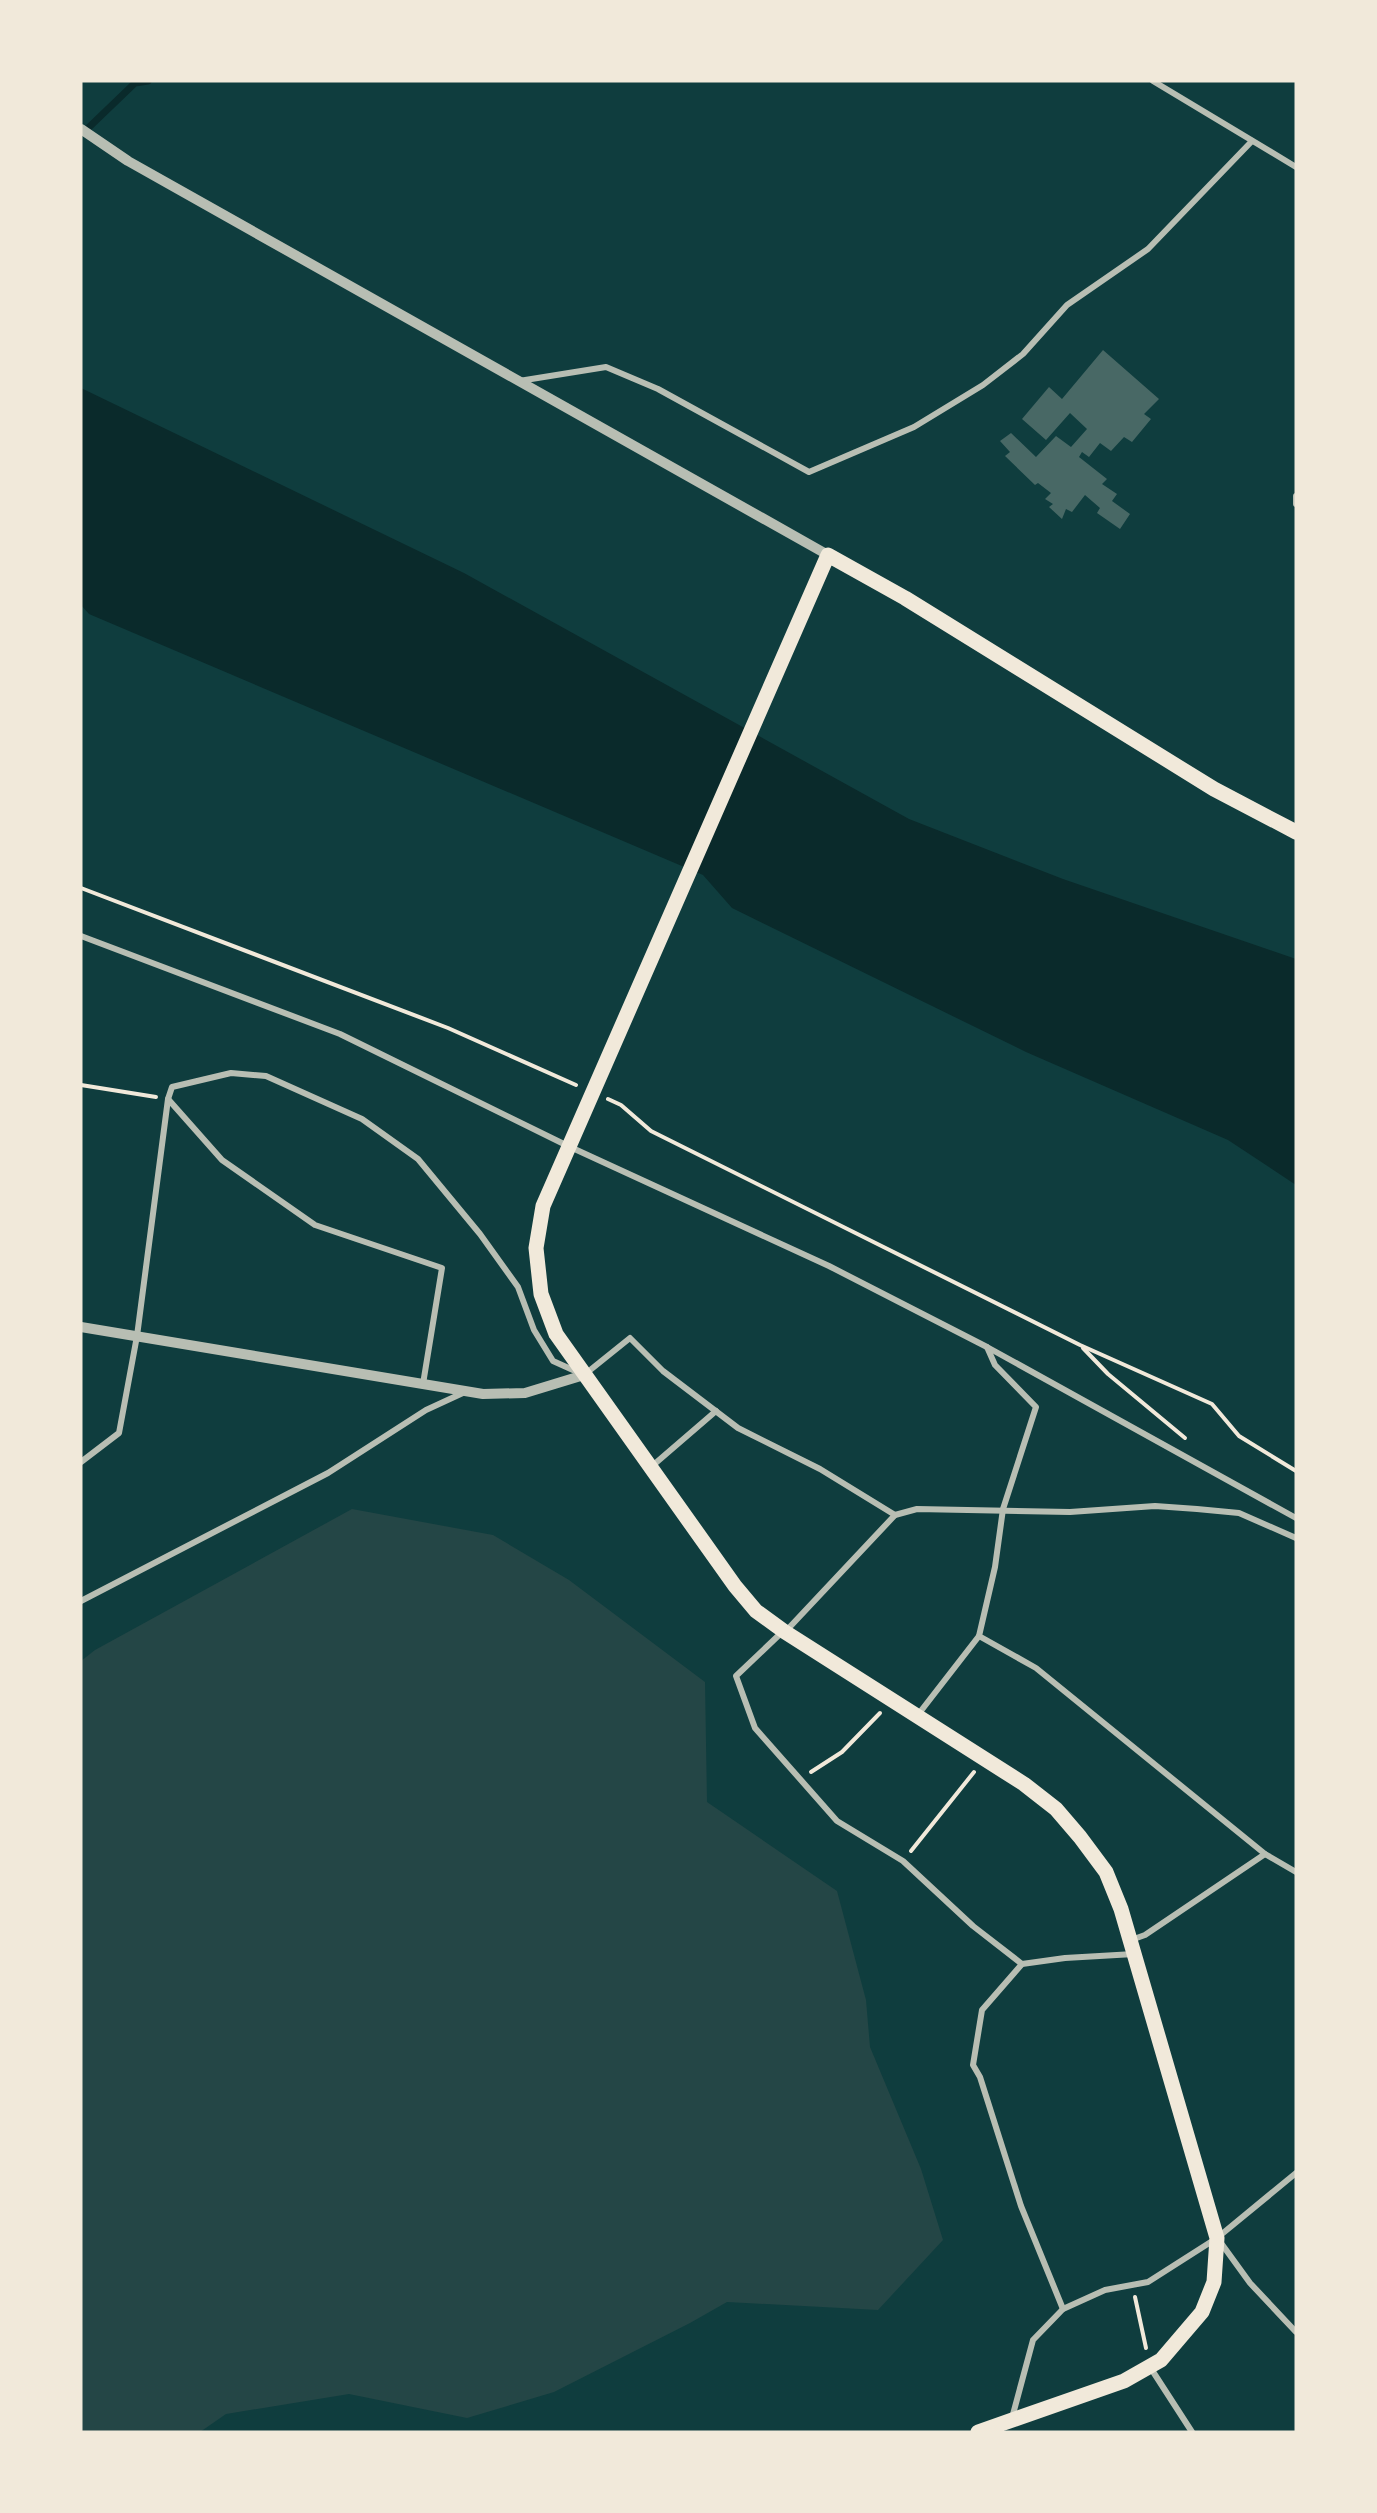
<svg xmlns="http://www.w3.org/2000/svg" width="1377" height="2513" viewBox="0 0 1377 2513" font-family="Literata,serif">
	<rect width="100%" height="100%" fill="#0f3d3e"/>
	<path fill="#244646" d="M352 1509 493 1535 569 1580 705 1682 707 1802 837 1891 866 2000 870 2047 921 2169 943 2240 878 2310 727 2302 690 2323 554 2392 467 2418 349 2394 226 2414 200 2432H81V1661L95 1650Z"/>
	<path fill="#0a2a2b" d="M81 388 464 573 909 819 1063 879 1296 959V1185L1228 1140 1026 1052 732 908 703 875 89 614 81 605Z"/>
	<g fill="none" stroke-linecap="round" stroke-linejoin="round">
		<path stroke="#0a2a2b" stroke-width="7" d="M84 132 135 83 148 81"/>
	</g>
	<path fill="#486865" d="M1103 350 1159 399 1144 414 1151 419 1132 442 1124 437 1111 451 1100 443 1089 457 1082 452 1079 457 1107 479 1102 484 1117 494 1112 501 1130 514 1120 529 1097 513 1100 508 1085 495 1072 512 1066 509 1062 519 1049 507 1053 504 1045 499 1051 493 1038 483 1035 485 1005 456 1010 452 1000 441 1011 433 1036 457 1056 436 1071 447 1087 429 1070 413 1046 440 1022 419 1049 387 1062 399Z"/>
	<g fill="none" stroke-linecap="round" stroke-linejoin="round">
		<g stroke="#f1e9da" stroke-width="4">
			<path d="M81 888 448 1028 576 1085"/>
			<path d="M81 1085 156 1097"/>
			<path d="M608 1099 621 1105 651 1131 1080 1345 1212 1404 1239 1436 1296 1471"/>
			<path d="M1083 1348 1108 1374 1185 1438"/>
			<path d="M811 1772 842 1752 880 1713"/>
			<path d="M911 1851 974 1772"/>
			<path d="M1135 2297 1146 2348"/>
		</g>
		<g stroke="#b8beb3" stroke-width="6">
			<path d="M1153 81 1296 167"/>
			<path d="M519 381 606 367 658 389 809 472 914 427 983 385 1023 354 1067 305 1148 249 1252 141"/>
			<path d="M1296 496V504"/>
			<path d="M81 936 340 1034 568 1146 829 1266 987 1347 1296 1518"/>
			<path d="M168 1099 172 1087 231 1073 266 1076 362 1119 418 1159 480 1234 518 1287 534 1330 553 1361 584 1375 630 1338 663 1371 738 1428 820 1469 895 1515"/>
			<path d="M987 1347 995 1365 1036 1407 1003 1509 995 1567 979 1636 1036 1668 1265 1854"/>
			<path d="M81 1462 119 1433 137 1336 168 1099 222 1160 315 1225 442 1268 423 1384"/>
			<path d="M651 1467 716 1411"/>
			<path d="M81 1601 328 1473 426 1410 465 1392"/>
			<path d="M786 1631 895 1515 917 1509 1070 1512 1155 1506 1197 1509 1239 1513 1296 1538"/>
			<path d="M778 1636 736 1676 755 1728 837 1821 903 1861 973 1926 1022 1964"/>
			<path d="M917 1716 979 1636"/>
			<path d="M1131 1940 1145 1935 1265 1854 1296 1872"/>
			<path d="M1221 2243 1250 2283 1296 2332"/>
			<path d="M1063 2309 1021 2206 980 2077 973 2065 982 2010 1022 1964 1065 1958 1134 1954"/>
			<path d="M1150 2367 1192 2432"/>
			<path d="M1012 2418 1033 2340 1063 2309 1105 2290 1148 2282 1217 2238 1296 2173"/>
		</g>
		<g stroke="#b8beb3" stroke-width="10">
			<path d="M81 129 128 161 828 555"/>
			<path d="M81 1327 483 1394 525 1393 584 1375"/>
		</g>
		<path stroke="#f1e9da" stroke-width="15" d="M978 2432 1124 2381 1161 2360 1202 2312 1214 2282 1217 2238 1121 1909 1106 1872 1080 1837 1056 1809 1024 1784 785 1632 756 1611 735 1586 556 1334 541 1294 536 1248 543 1206 828 555 905 598 1214 789 1296 832"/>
	</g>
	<rect width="1377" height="2513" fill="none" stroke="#f1e9da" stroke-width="165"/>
</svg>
